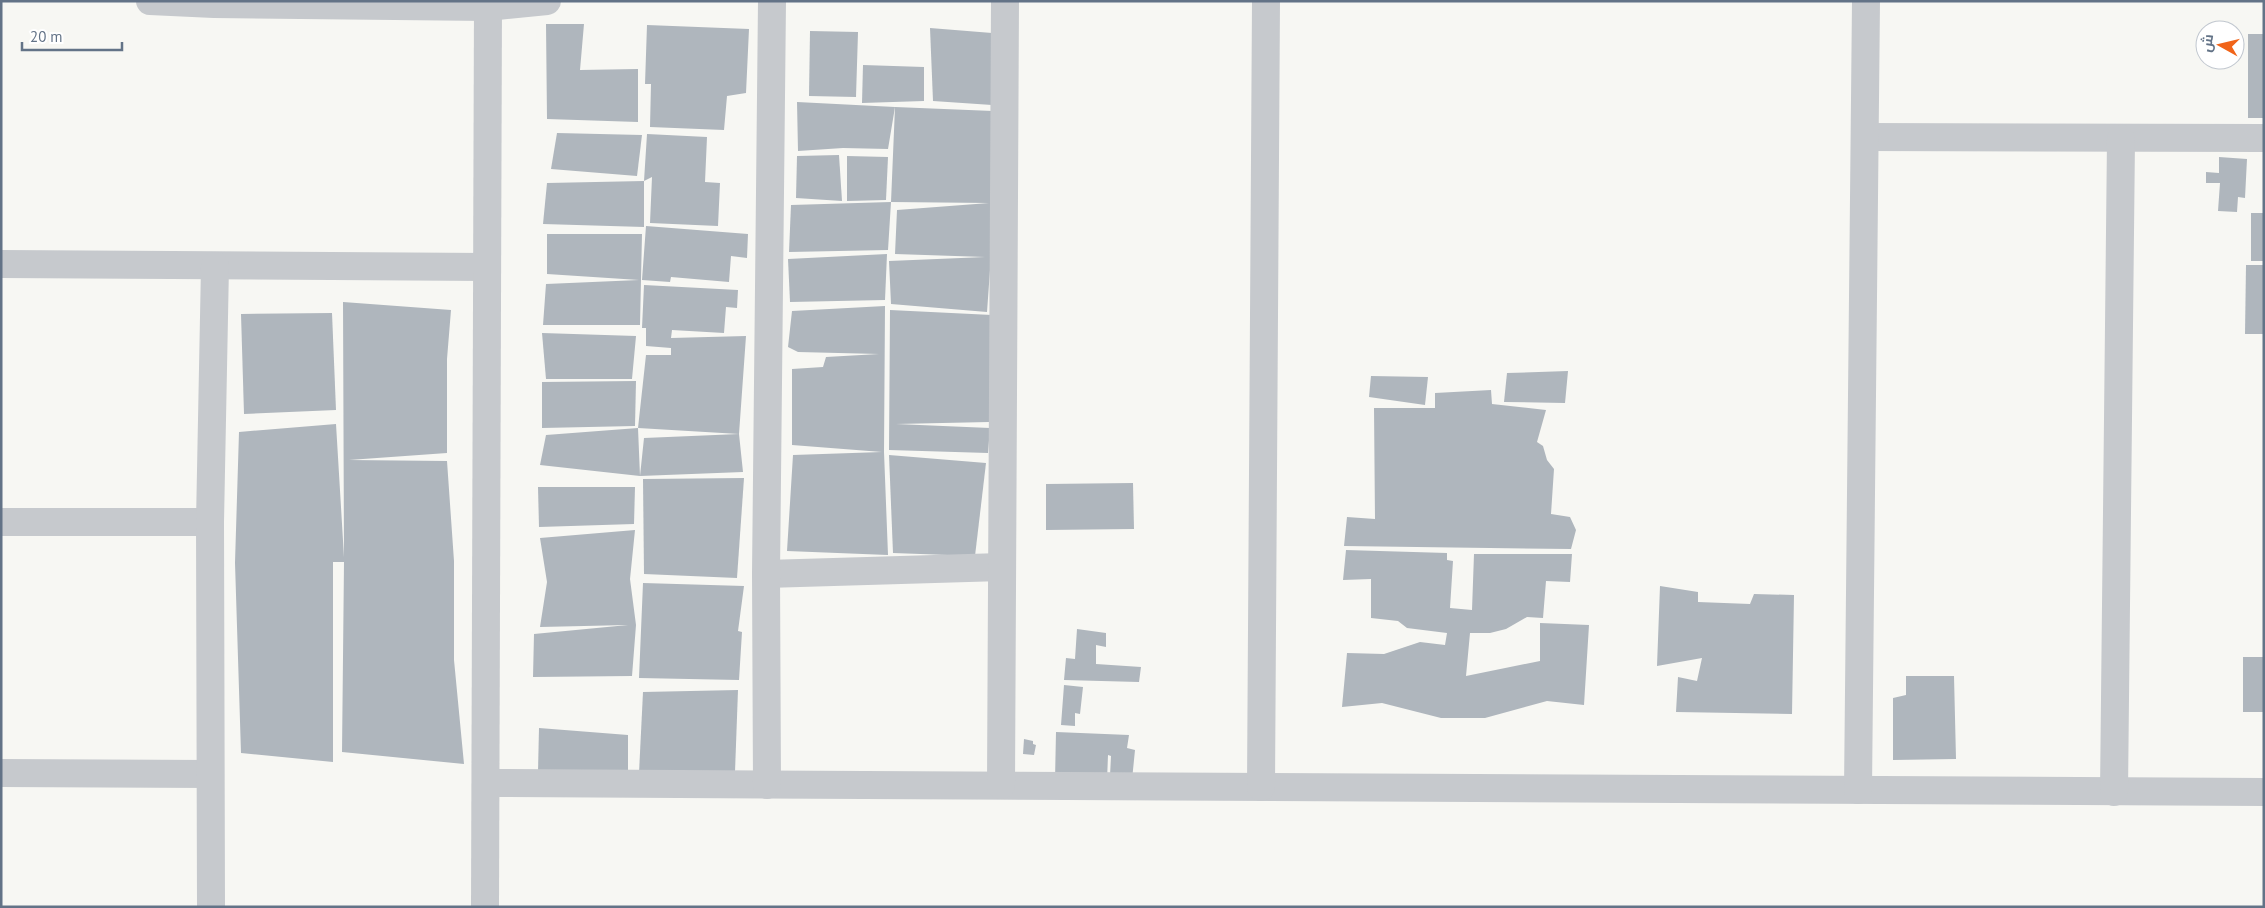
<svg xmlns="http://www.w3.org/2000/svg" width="2265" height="908" viewBox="0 0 2265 908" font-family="'PT Sans',Cairo,sans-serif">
	<rect width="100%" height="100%" fill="#f7f7f3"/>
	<g fill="#afb6bd">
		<path d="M546 24H584L580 70 638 69V122L547 119Z"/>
		<path d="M647 25 749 29 746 93 727 96 724 130 650 127 651 84H645Z"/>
		<path d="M930 28 992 33V105L933 101Z"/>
		<path d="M810 31 858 32 856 97 809 96Z"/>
		<rect x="2248" y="34" width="16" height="84"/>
		<path d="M863 65 924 67V101L862 103Z"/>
		<path d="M797 102 895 107 888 149 843 148 798 151Z"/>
		<path d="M895 107 993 111 991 256 987 312 891 304 889 261 985 257 895 254 897 210 989 203 891 202Z"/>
		<path d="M557 133 642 135 637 176 551 169Z"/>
		<path d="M647 134 707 137 705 182 720 183 718 226 650 223 652 177 644 181Z"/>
		<path d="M839 155 842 201 796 198 797 156Z"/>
		<path d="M847 156 888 157 886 200 847 201Z"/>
		<path d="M2219 157 2247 159 2245 198 2238 197 2237 212 2218 211 2220 183H2206V172L2219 173Z"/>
		<path d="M644 181V227L543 224 547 183Z"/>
		<path d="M891 202 888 250 789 252 791 205Z"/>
		<rect x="2251" y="213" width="13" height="48"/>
		<path d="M646 226 748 234 747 258 731 256 729 282 671 277 670 282 642 280Z"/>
		<path d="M547 234H642L640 325H543L546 284 639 280 547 274Z"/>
		<path d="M887 254 885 300 790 302 788 259Z"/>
		<path d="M2246 265H2264V334H2245Z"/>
		<path d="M644 285 738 290 737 308 726 307 724 333 672 330 671 338 746 336 739 434 638 428 646 355H671V348L646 346V328H642Z"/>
		<path d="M343 302 451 310 447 359V453L349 460 447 461 454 561V660L464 764 342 752 344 562H333V762L241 753 235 563 239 432 336 424 344 557Z"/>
		<path d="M885 306 884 452 888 555 787 551 793 455 882 452 792 445V369L823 367 826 357 879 354 798 352 788 347 792 311Z"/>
		<path d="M890 310 992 315 989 422 896 424 990 428 988 453 889 450Z"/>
		<path d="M332 313 336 410 244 414 241 314Z"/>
		<path d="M542 333 636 336 632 379H546Z"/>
		<path d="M1568 371 1565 403 1504 402 1507 373Z"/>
		<path d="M1371 376 1428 377 1425 405 1369 397Z"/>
		<path d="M636 381 635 426 542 428V382Z"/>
		<path d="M1491 390 1492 404 1546 410 1537 442 1543 446 1547 460 1554 469 1551 514 1570 517 1576 530 1571 549 1344 546 1347 517 1375 519 1374 408H1435V393Z"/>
		<path d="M638 428 640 476 644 438 739 434 743 472 640 476 540 465 546 435Z"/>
		<path d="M889 455 986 463 975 556 893 553Z"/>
		<path d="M744 478 737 578 644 574 643 479Z"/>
		<path d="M1133 483 1134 529 1046 530V484Z"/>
		<path d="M538 487H635L634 524 539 527Z"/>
		<path d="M635 530 630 579 636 625 632 676 533 677 534 634 628 625 540 627 547 582 540 538Z"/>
		<path d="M1346 550 1447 553V560L1453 561 1450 608 1472 610 1474 554H1572L1570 582 1546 581 1543 618 1527 617 1506 629 1490 633H1470L1466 676 1540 661V623L1589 625 1584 705 1547 701 1485 718H1441L1382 703 1342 707 1347 653 1384 654 1420 642 1445 645 1447 633 1407 628 1398 621 1371 618V579L1343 580Z"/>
		<path d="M643 583 744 586 738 631 742 632 739 680 639 678Z"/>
		<path d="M1660 586 1698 592V602L1750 604 1754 594 1794 595 1792 714 1676 712 1678 677 1697 681 1702 658 1657 666Z"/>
		<path d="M1077 629 1106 633V647L1096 645V664L1141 667 1139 682 1064 680 1066 658 1075 659Z"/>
		<rect x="2243" y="657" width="21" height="55"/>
		<path d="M1906 676H1954L1956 759 1893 760V698L1906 695Z"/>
		<path d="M1064 685 1083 687 1080 714 1075 713V726L1061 725Z"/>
		<path d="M738 690 735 772 639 773 643 692Z"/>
		<path d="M539 728 628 735V772H538Z"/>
		<path d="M1056 732 1129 735 1127 748 1135 750 1132 780 1110 776 1111 756 1108 755 1107 781 1055 780Z"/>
		<path d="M1024 739 1033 741V744L1036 745 1034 755 1023 754Z"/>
	</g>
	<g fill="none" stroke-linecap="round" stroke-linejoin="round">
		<g stroke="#c6c9cd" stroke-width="28">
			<path d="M150 1 214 4 488 7 547 1"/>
			<path d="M1865 137 2264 138"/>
			<path d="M1 264 487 267"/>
			<path d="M1 522H210"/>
			<path d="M766 574 1002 567"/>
			<path d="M1 773 210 774"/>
			<path d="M486 783 2264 792"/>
			<path d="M767 785 766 574 772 1"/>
			<path d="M1001 785 1005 1"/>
			<path d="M1261 787 1266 1"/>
			<path d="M1858 790 1866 1"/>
			<path d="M2114 792 2121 139"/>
			<path d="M211 907 210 522 215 266"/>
			<path d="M485 907 488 1"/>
		</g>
	</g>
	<rect width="2265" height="908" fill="none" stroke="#637387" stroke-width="5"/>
	<g transform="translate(2220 45) rotate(278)"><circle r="24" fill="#ffffff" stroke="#c1c7cf"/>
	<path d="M0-4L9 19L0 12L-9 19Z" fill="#f16419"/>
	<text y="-8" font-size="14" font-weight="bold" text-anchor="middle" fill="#637387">ش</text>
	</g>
	<path d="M22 42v8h100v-8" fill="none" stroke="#637387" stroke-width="2.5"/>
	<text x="30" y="42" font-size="15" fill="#637387" stroke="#ffffff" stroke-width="4" paint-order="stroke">20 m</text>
</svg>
